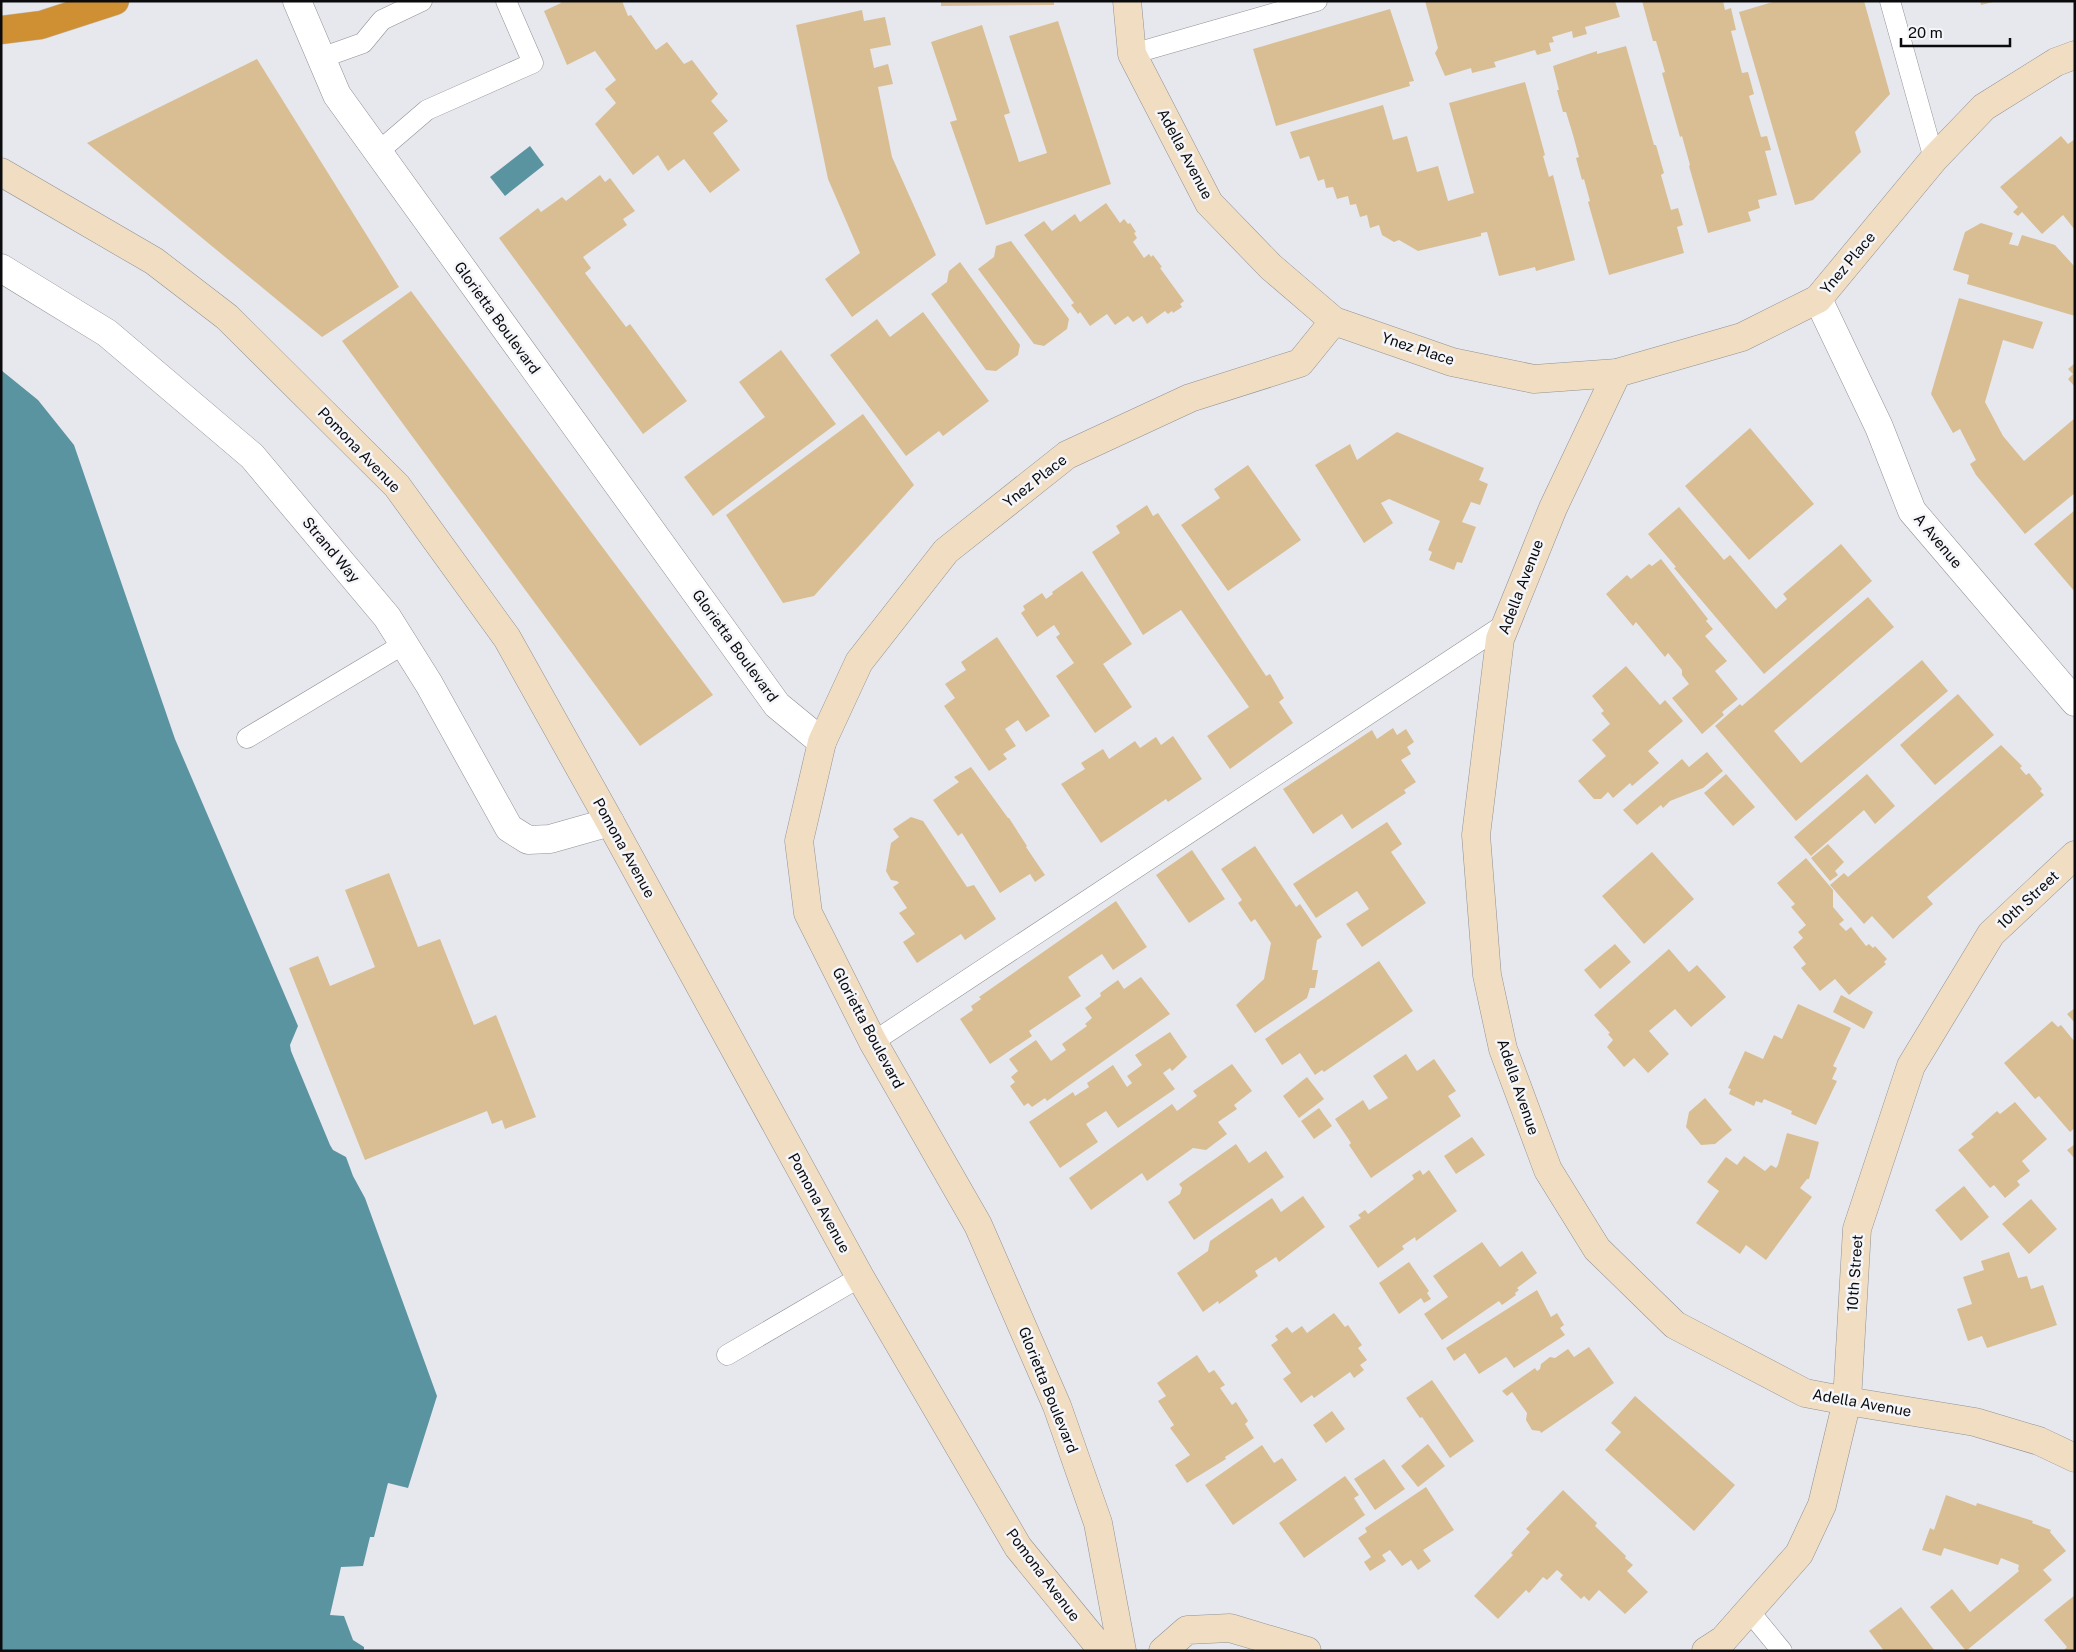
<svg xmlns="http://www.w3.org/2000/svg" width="2076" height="1652" viewBox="0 0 2076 1652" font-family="'Public Sans',sans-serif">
	<rect width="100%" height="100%" fill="#e7e8ed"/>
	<g fill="#5a94a1">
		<path d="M530 146 544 165 505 196 490 177Z"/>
		<path d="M1 370 38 400 74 445 175 739 298 1026 290 1045 291 1051 330 1145 333 1150 346 1157 353 1176 365 1198 437 1396 408 1488 388 1483 374 1537H370L363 1566 341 1567 330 1615 344 1616 353 1640 364 1647V1651H1Z"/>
	</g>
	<g fill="#d9be94">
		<path d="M560 1H622L628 16 631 15 656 50 667 42 684 64 692 60 718 94 711 101 728 121 713 133 740 170 710 193 684 159 668 171 658 155 633 175 595 124 616 103 605 89 616 80 595 51 567 65 544 11 561 3Z"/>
		<path d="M941 1H1054V5L941 6Z"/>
		<path d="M1425 1H1615L1620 17 1585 27 1587 34 1573 38 1572 31 1552 37 1554 42 1549 43 1551 51 1537 55 1535 50 1494 62 1496 67 1472 73 1471 68 1445 76 1435 53 1438 48Z"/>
		<path d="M1642 1H1723L1725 10 1731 8 1736 30 1731 31 1742 73 1748 72 1754 94 1749 96 1761 137 1767 136 1771 150 1765 151 1777 195 1758 200 1760 208 1748 212 1751 221 1708 233 1689 166 1690 165 1682 136 1680 137 1662 73 1665 72 1656 41H1653Z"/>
		<path d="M1776 1H1864L1890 94 1855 132 1861 152 1813 200 1795 205 1739 12Z"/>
		<path d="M1980 1H1993V2L1981 5Z"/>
		<path d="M1390 9 1414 81 1409 82 1410 86 1276 126 1253 49Z"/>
		<path d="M862 10 864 21 885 17 891 45 870 49 874 68 888 64 893 84 878 87 892 157 936 255 852 317 825 279 860 253 828 179 796 25Z"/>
		<path d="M1058 21 1111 184 986 225 950 122 957 120 931 42 982 25 1010 113 1004 115 1019 162 1047 153 1009 36Z"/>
		<path d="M1626 46 1654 145H1656L1664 173 1661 175 1671 210 1678 208 1683 225 1677 227 1684 253 1609 275 1588 202 1590 201 1584 179 1582 180 1576 158 1579 157 1573 135 1566 112H1563L1558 94 1557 90H1559L1553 66 1597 51V54Z"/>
		<path d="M257 59 399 287 322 337 87 143Z"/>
		<path d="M1525 82 1545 155 1543 156 1549 177 1553 175 1575 260 1536 271 1535 267 1499 276 1487 232 1481 233V236L1418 251 1399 240 1394 242 1382 235 1379 225 1370 228 1367 215 1360 217 1356 204 1350 205 1348 196 1337 199 1333 187 1326 188 1324 179 1318 181 1309 156 1300 159 1290 132 1383 105 1393 140 1407 136 1417 172 1438 166 1448 201 1474 193 1449 103Z"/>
		<path d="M2061 136 2068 144 2075 139V230L2063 215 2042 234 2022 212 2018 216 2013 212 2018 207 2000 187Z"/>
		<path d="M600 175 605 182 610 178 635 211 623 219 627 225 583 257 591 268 585 273 626 327 630 324 687 401 643 434 499 238 538 208 541 212 562 197 566 201Z"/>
		<path d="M1106 203 1120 223 1124 219 1128 224 1130 223 1136 232 1134 233 1137 238 1133 242 1144 258 1149 254 1151 257 1153 255 1162 267 1160 268 1184 301 1180 304 1182 307 1173 313 1172 311 1168 314 1165 311 1147 324 1142 316 1133 322 1128 316 1115 325 1107 314 1090 326 1080 312 1078 314 1071 305 1074 303 1024 235 1044 221 1052 231 1075 214 1080 222Z"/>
		<path d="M1981 223 2013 233 2009 244 2018 246 2022 235 2055 245 2075 267V316L1967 284 1969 275 1953 270 1965 232Z"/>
		<path d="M1011 241 1069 319 1067 329 1044 346 1034 344 978 269 994 257 996 246Z"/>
		<path d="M960 262 1020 345 1018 355 996 371 986 370 931 294 947 282 949 271Z"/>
		<path d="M411 291 713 695 640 746 342 341Z"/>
		<path d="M1959 298 2043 322 2033 349 2003 340 1985 402 2003 436 2024 461 2075 418V493L2025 534 1976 475 1970 464 1976 460 1960 429 1953 433 1931 394Z"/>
		<path d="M923 312 989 401 943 436 939 431 906 456 830 355 877 319 890 337Z"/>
		<path d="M781 350 836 424 713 516 684 477 765 417 739 382Z"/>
		<path d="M2075 363V387L2068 379 2073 374 2068 369Z"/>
		<path d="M863 414 914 485 814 596 783 603 726 515Z"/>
		<path d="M1750 428 1814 504 1749 560 1685 486Z"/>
		<path d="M1397 432 1484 468 1479 480 1488 484 1480 505 1471 502 1462 522 1476 527 1462 563 1457 562 1454 570 1429 560 1432 552 1428 550 1440 521 1389 499 1381 503 1393 523 1364 543 1315 465 1350 444 1357 460Z"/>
		<path d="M1248 465 1301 540 1228 591 1181 525 1220 498 1214 489Z"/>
		<path d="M1147 505 1153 516 1158 513 1266 676 1270 674 1284 698 1279 702 1293 723 1230 769 1207 736 1249 707 1181 610 1143 635 1092 552 1120 533 1116 526Z"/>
		<path d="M1679 507 1724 560 1730 555 1776 609 1787 599 1783 594 1841 544 1872 581 1764 674 1674 568 1676 567 1648 534Z"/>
		<path d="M2075 510V592L2034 544Z"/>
		<path d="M1661 559 1708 619 1706 621 1713 629 1705 636 1727 661 1715 671 1738 699 1722 712 1724 715 1702 734 1672 698 1689 684 1682 675V670L1668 653 1665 657 1636 622 1633 626 1606 594 1627 575 1631 579 1649 564 1652 566Z"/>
		<path d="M1082 571 1132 644 1103 664 1132 707 1095 733 1056 676 1074 663 1056 637 1060 634 1054 625 1037 637 1021 613 1025 610 1023 606 1042 593 1046 599 1053 594 1052 592Z"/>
		<path d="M1868 597 1894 627 1774 731 1801 763 1922 660 1948 691 1796 821 1715 726 1740 704 1742 706Z"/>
		<path d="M997 637 1050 716 1026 732 1018 720 1005 729 1016 746 1003 754 1007 759 989 771 944 706 955 698 945 684 966 670 961 662Z"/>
		<path d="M1626 666 1660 705 1665 700 1683 721 1648 751 1659 763 1632 786 1630 783 1613 798 1608 792 1601 799H1594L1578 781 1606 756 1592 740 1610 724 1601 713 1604 711 1592 696Z"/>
		<path d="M1958 694 1994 735 1935 785 1900 745Z"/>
		<path d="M1393 728 1397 735 1406 729 1414 742 1407 747 1411 754 1401 760 1416 782 1404 790 1406 793 1352 829 1342 814 1313 834 1283 789 1372 730 1377 739Z"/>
		<path d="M1173 736 1202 779 1168 802 1166 799 1101 843 1061 784 1085 769 1081 763 1103 749 1109 759 1135 741 1140 748 1156 737 1161 745Z"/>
		<path d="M2001 745 2022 766 2020 768 2026 775 2029 773 2042 789 2040 791 2044 795 1927 897 1933 904 1893 939 1872 916 1864 924 1830 885 1844 873 1848 877Z"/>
		<path d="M1707 752 1723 771 1703 788 1670 801 1663 808 1661 805 1637 825 1623 810 1682 759 1689 767Z"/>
		<path d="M971 767 1008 818H1009L1027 846 1026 847 1045 875 1035 882 1030 874 1000 893 962 833 958 836 933 800 959 782 954 777Z"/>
		<path d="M1726 774 1755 807 1733 826 1704 793Z"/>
		<path d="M1867 774 1895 806 1875 824 1864 810 1811 856 1794 837Z"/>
		<path d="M911 817 923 821 967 887 974 885 996 919 965 940 961 934 917 963 903 942 915 934 899 913 907 908 893 887 899 883 897 881 891 880 886 871 891 843 899 837 893 829Z"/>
		<path d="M1387 822 1402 844 1391 852 1426 903 1362 947 1346 924 1369 909 1357 891 1316 918 1293 884Z"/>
		<path d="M1828 844 1844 862 1835 871 1838 875 1830 881 1811 858Z"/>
		<path d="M1255 846 1296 907 1300 904 1322 937 1317 940 1312 970H1318L1315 988H1310L1307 998 1255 1033 1236 1005 1264 979 1271 943 1255 919 1251 922 1238 903 1242 900 1221 869Z"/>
		<path d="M1192 850 1225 899 1189 923 1156 875Z"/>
		<path d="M1652 852 1694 899 1644 944 1602 896Z"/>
		<path d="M1806 858 1833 890V907L1844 920 1839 924 1846 931 1851 927 1866 946 1869 944 1873 948 1875 946 1887 959 1884 962 1886 964 1849 995 1835 979 1820 991 1801 968 1806 964 1793 947 1803 938 1798 932 1806 925 1791 907 1795 904 1777 883Z"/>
		<path d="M389 873 418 947 440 939 474 1025 496 1015 536 1117 505 1129 502 1120 492 1124 487 1111 365 1160 289 968 318 956 330 986 375 967 345 890Z"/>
		<path d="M1116 901 1147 947 1113 970 1102 954 1068 977 1081 996 1029 1031 1032 1036 990 1064 960 1019 973 1010 971 1006 981 999 979 997Z"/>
		<path d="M1615 944 1631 962 1600 989 1584 970Z"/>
		<path d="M1669 949 1689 972 1697 965 1726 997 1691 1027 1675 1009 1649 1031 1669 1054 1648 1073 1634 1058 1624 1067 1607 1047 1613 1040 1608 1034 1610 1033 1594 1015Z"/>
		<path d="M1379 961 1413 1011 1324 1072 1322 1070 1315 1075 1300 1053 1282 1065 1265 1039Z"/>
		<path d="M1141 977 1170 1014 1047 1101 1045 1098 1032 1107 1028 1103 1024 1106 1010 1086 1015 1082 1011 1077 1018 1071 1009 1059 1036 1040 1051 1061 1066 1050 1062 1044 1087 1026 1085 1024 1092 1018 1085 1008 1101 996 1100 993 1118 980 1124 989Z"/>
		<path d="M1841 995 1873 1012 1864 1029 1833 1012Z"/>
		<path d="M1798 1004 1851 1028 1833 1066 1837 1068 1832 1079 1837 1081 1816 1125 1791 1114 1792 1111 1764 1099 1762 1103 1756 1101 1754 1106 1729 1094 1731 1089 1728 1088 1745 1051 1763 1059 1774 1035 1782 1039Z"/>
		<path d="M2075 1008V1023L2067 1014Z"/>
		<path d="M2052 1021 2058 1027 2061 1025 2075 1042V1128L2070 1132 2039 1096 2035 1099 2004 1063Z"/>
		<path d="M1170 1032 1187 1057 1172 1071 1170 1068 1163 1073 1175 1089 1118 1128 1106 1111 1086 1124 1098 1142 1060 1168 1029 1122 1073 1092 1075 1096 1089 1087 1087 1083 1113 1065 1127 1087 1132 1083 1127 1076 1142 1065 1135 1055Z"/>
		<path d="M1406 1054 1417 1071 1434 1059 1456 1091 1448 1096 1461 1116 1371 1178 1349 1145 1351 1143 1335 1119 1363 1100 1369 1110 1388 1098 1373 1076Z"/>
		<path d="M1232 1064 1252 1091 1234 1105 1237 1109 1218 1122 1227 1134 1206 1150 1193 1148 1147 1181 1142 1173 1091 1210 1069 1178 1172 1104 1177 1111 1197 1096 1193 1091Z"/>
		<path d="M1307 1077 1324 1099 1299 1118 1283 1096Z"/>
		<path d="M1705 1098 1732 1130 1715 1144 1701 1145 1686 1127 1689 1112Z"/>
		<path d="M2015 1102 2047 1139 2022 1161 2030 1171 2017 1181 2020 1185 2005 1198 1994 1185 1990 1188 1958 1150 1974 1137 1971 1134 1997 1111 2000 1114Z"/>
		<path d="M1319 1108 1332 1126 1314 1139 1301 1121Z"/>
		<path d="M1787 1133 1819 1142 1809 1179H1807L1800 1188 1812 1197 1766 1260 1746 1245 1740 1254 1696 1223 1719 1191 1707 1182 1726 1157 1737 1165 1744 1156 1765 1171 1771 1165 1776 1168 1778 1165Z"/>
		<path d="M1472 1137 1485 1155 1456 1174 1444 1156Z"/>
		<path d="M1236 1144 1249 1163 1266 1151 1284 1177 1194 1240 1168 1202 1180 1194 1182 1188 1179 1184Z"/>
		<path d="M2075 1144V1159L2067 1150Z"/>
		<path d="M1420 1170 1423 1175 1429 1170 1457 1211 1416 1241 1415 1237 1402 1246 1404 1249 1378 1268 1349 1226 1361 1218 1358 1215 1365 1210 1368 1214 1414 1179 1412 1175Z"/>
		<path d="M1964 1186 1989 1217 1961 1241 1935 1210Z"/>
		<path d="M1303 1196 1325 1227 1279 1262 1276 1257 1255 1271 1258 1276 1219 1304 1218 1301 1203 1312 1177 1273 1208 1251 1210 1241 1272 1198 1281 1212Z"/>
		<path d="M2031 1199 2057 1229 2029 1254 2002 1224Z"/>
		<path d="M1482 1242 1500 1267 1522 1251 1537 1273 1517 1288 1519 1290 1515 1293 1516 1295 1502 1305 1499 1301 1442 1340 1424 1314 1448 1297 1433 1276Z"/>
		<path d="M2009 1252 2018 1278 2027 1276 2031 1289 2043 1285 2057 1325 1987 1348 1982 1336 1968 1341 1957 1309 1972 1304 1963 1277 1984 1270 1981 1261Z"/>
		<path d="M1409 1262 1429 1291 1427 1293 1431 1299 1424 1303 1421 1298 1399 1314 1379 1283Z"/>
		<path d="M1537 1290 1551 1317 1557 1313 1564 1325 1560 1328 1565 1335 1514 1368 1506 1357 1479 1374 1465 1353 1454 1361 1446 1348Z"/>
		<path d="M1334 1313 1345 1327 1348 1325 1362 1345 1358 1348 1367 1360 1360 1365 1364 1370 1354 1378 1350 1372 1314 1398 1312 1395 1301 1403 1283 1379 1291 1373 1271 1345 1278 1340 1275 1336 1287 1327 1292 1333 1302 1326 1307 1333Z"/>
		<path d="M1589 1347 1614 1383 1541 1433 1540 1431 1532 1430 1526 1420 1527 1413 1512 1392 1507 1396 1502 1391 1535 1368 1537 1371 1540 1369 1541 1364 1550 1357 1555 1358 1568 1349 1574 1357Z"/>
		<path d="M1197 1355 1209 1373 1214 1370 1225 1385 1220 1388 1232 1405 1236 1402 1248 1421 1245 1424 1254 1438 1225 1457 1226 1459 1187 1483 1175 1465 1190 1455 1170 1428 1174 1425 1158 1401 1166 1396 1157 1383Z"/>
		<path d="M1432 1380 1474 1441 1450 1458 1422 1417 1420 1418 1406 1398Z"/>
		<path d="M1635 1396 1735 1485 1694 1531 1605 1450 1621 1432 1611 1423Z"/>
		<path d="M1332 1411 1345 1429 1326 1443 1313 1425Z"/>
		<path d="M1428 1444 1445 1466 1418 1487 1401 1466Z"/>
		<path d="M1262 1445 1274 1463 1282 1458 1297 1480 1233 1525 1205 1485Z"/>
		<path d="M1384 1459 1405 1489 1375 1510 1354 1479Z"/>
		<path d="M1345 1476 1359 1495 1354 1498 1365 1515 1304 1558 1279 1523Z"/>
		<path d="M1426 1487 1454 1530 1423 1550 1431 1561 1418 1570 1411 1560 1402 1566 1390 1550 1382 1555 1386 1561 1370 1571 1364 1562 1371 1557 1358 1538 1367 1532 1365 1528Z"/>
		<path d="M1563 1490 1597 1523 1595 1526 1626 1556 1625 1558 1633 1565 1627 1571 1648 1592 1625 1614 1599 1590 1589 1601 1584 1596 1581 1599 1560 1579 1563 1575 1557 1570 1547 1580 1543 1577 1529 1593 1526 1590 1498 1619 1474 1596 1513 1555 1511 1553 1530 1532 1526 1529Z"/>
		<path d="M1946 1495 1976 1506 1977 1503 2033 1521 2032 1523 2051 1530 2050 1532 2066 1551 2043 1570 2052 1580 1966 1651 1930 1607 1952 1589 1970 1612 2019 1571 2018 1569 2019 1565 2001 1558 1998 1565 1944 1548 1941 1556 1922 1550 1930 1528 1934 1530Z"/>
		<path d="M2075 1595V1651H2063L2067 1647 2044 1620Z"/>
		<path d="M1901 1607 1935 1651H1884L1869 1631Z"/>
	</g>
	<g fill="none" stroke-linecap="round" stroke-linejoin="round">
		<defs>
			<g id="lane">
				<path d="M1890 1 1934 159"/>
				<path d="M1132 54 1317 1"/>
				<path d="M321 58 363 43 382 20 422 1"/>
				<path d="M378 152 427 110 533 63 506 1"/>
				<path d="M247 738 404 644"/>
				<path d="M873 1042 1505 624"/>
				<path d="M727 1355 860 1277"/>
				<path d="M1749 1611 1782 1651"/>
			</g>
			<g id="street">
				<path d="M297 1 337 95 777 705 822 742"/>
				<path d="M1 268 107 333 252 456 387 617 429 684 509 828 528 840 550 839 610 822"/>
				<path d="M1818 299 1879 427 1912 511 2075 702"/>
			</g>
			<g id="secondary">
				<path d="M1127 1 1132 54 1209 203 1271 267 1334 321 1452 362 1534 379 1617 373 1742 337 1818 299 1934 159 1984 107 2056 62 2075 55"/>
				<path d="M1 172 154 261 227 317 397 486 507 638 610 822 860 1277 1018 1547 1103 1651"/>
				<path d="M1617 373 1553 508 1500 639 1476 835 1487 975 1503 1049 1548 1170 1597 1249 1675 1325 1805 1393 1847 1401 1975 1422 2039 1441 2075 1458"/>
				<path d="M1122 1651 1098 1523 1057 1406 978 1225 873 1042 808 913 799 841 822 742 859 662 946 551 1067 455 1190 398 1300 363 1334 321"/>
				<path d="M1163 1651 1187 1630 1230 1628 1307 1651"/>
				<path d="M1706 1651 1723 1640 1799 1554 1822 1505 1847 1401 1857 1229 1911 1066 1991 934 2075 855"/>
			</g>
			<path id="highway" d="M1 30 41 25 115 1"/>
		</defs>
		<use href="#lane" stroke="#909195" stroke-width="21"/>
		<use href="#street" stroke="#909195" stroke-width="29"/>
		<use href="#secondary" stroke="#909195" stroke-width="29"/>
		<use href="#highway" stroke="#c4c4c5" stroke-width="29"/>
		<use href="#lane" stroke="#fff" stroke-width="20"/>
		<use href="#street" stroke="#fff" stroke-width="28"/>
		<use href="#secondary" stroke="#f1dec2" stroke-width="28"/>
		<use href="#highway" stroke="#cf9034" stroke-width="28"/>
	</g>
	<g text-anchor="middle" stroke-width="5" stroke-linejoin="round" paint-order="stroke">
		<g font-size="15" fill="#0b0b0d" stroke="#f5f6fa">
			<text transform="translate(1185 154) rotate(62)" y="5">Adella Avenue</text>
			<text transform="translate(1848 263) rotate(-50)" y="5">Ynez Place</text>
			<text transform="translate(497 318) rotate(54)" y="5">Glorietta Boulevard</text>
			<text transform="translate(1418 349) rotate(18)" y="5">Ynez Place</text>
			<text transform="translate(359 450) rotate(46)" y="5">Pomona Avenue</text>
			<text transform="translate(1035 481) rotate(-38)" y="5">Ynez Place</text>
			<text transform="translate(1938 541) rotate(50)" y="5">A Avenue</text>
			<text transform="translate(331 550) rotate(50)" y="5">Strand Way</text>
			<text transform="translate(1521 587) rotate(-69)" y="5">Adella Avenue</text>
			<text transform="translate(735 646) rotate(54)" y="5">Glorietta Boulevard</text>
			<text transform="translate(624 848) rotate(61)" y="5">Pomona Avenue</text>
			<text transform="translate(2028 900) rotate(-43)" y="5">10th Street</text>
			<text transform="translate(868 1028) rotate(62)" y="5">Glorietta Boulevard</text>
			<text transform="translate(1518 1087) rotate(71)" y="5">Adella Avenue</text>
			<text transform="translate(819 1203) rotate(61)" y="5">Pomona Avenue</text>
			<text transform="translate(1855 1273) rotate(-86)" y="5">10th Street</text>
			<text transform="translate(1048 1390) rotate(68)" y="5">Glorietta Boulevard</text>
			<text transform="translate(1862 1403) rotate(10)" y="5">Adella Avenue</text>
			<text transform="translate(1043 1575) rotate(53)" y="5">Pomona Avenue</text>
		</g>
	</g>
	<rect width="2076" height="1652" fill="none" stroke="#0b0b0d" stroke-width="5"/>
	<path d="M1901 38v8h109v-8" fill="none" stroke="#0b0b0d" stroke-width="2.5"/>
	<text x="1908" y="38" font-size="15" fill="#0b0b0d" stroke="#f5f6fa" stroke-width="4" paint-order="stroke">20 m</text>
</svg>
